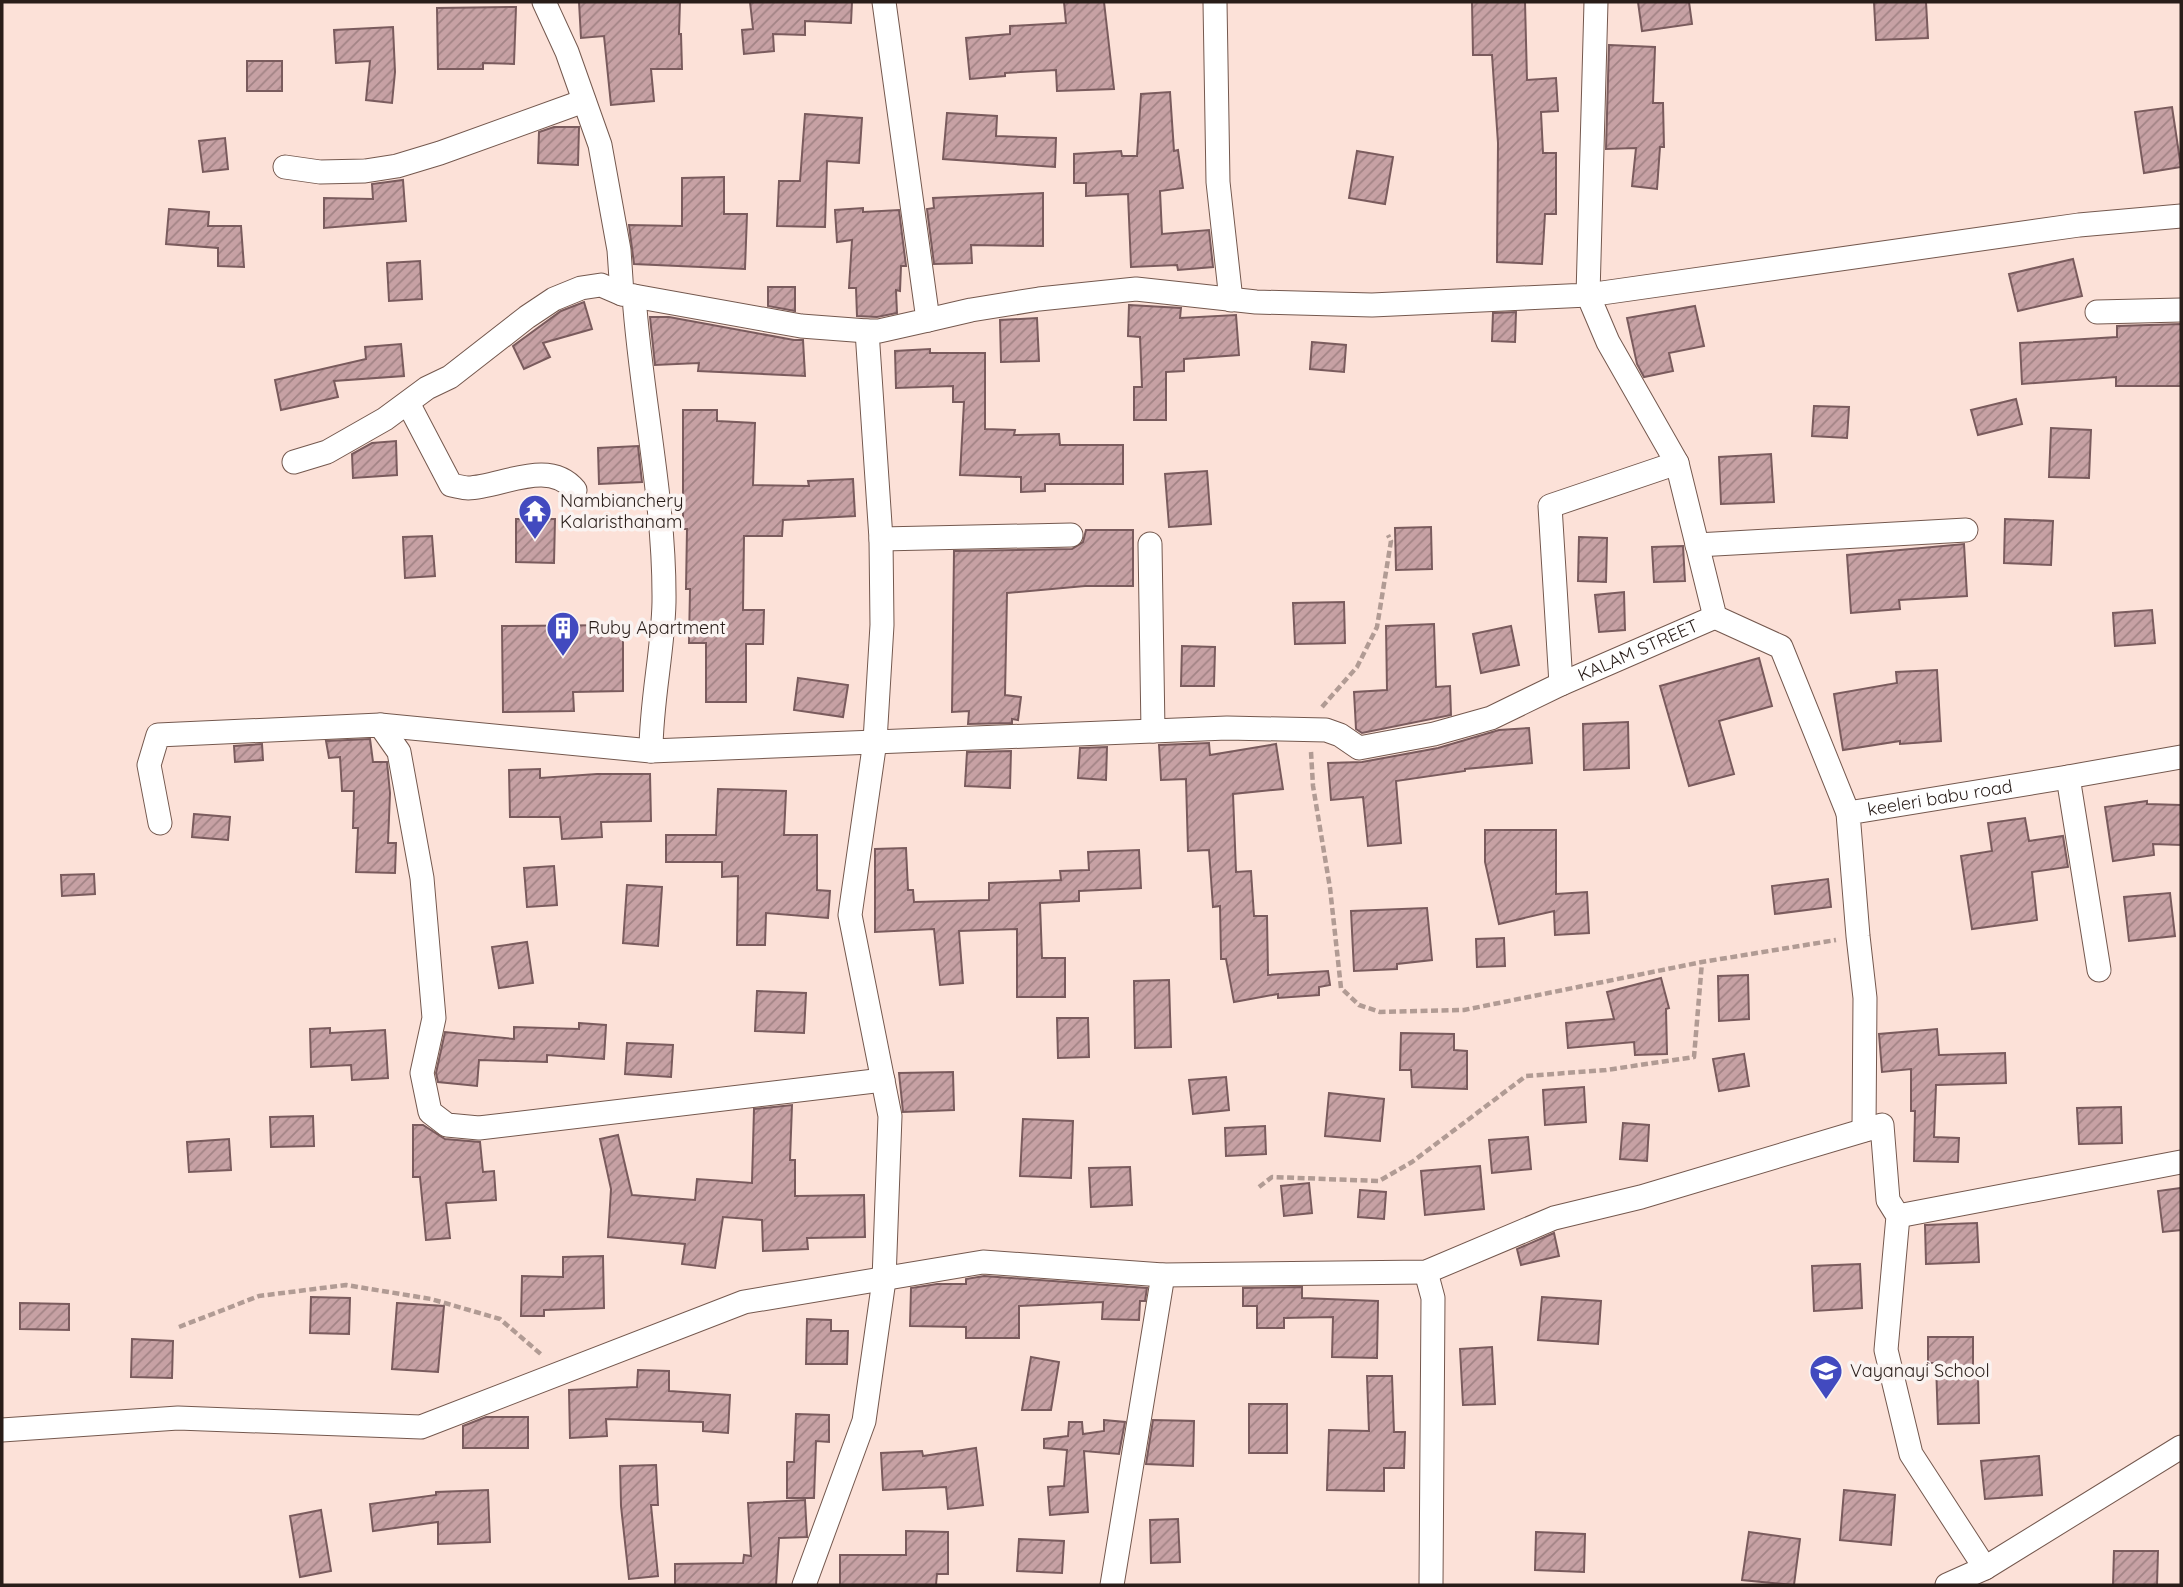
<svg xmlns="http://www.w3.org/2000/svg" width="2183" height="1587" viewBox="0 0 2183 1587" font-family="Quicksand,sans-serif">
	<defs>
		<pattern id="building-hatch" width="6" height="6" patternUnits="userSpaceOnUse" patternTransform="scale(1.75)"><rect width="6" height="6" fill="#c7a1a4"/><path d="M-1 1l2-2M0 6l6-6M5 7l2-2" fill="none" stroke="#a28385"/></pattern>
	</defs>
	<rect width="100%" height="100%" fill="#fce1d8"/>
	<g fill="url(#building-hatch)" stroke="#7a5b5d" stroke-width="2">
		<path d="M579 2H680L679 34H681L682 69H651L654 101 611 105 604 36 581 38Z"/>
		<path d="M750 2H852L851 23 805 21V35L773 34 774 51 744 54 742 30 753 29Z"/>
		<path d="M1064 2H1104L1114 89 1057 91 1056 70 1005 73V76L970 79 966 38 1010 34V26L1066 23Z"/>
		<path d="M1472 2H1525L1527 80 1556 78 1558 111 1541 112 1543 153H1556V214H1545L1542 264 1497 262 1498 143 1492 55H1473Z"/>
		<path d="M1638 2H1689L1692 24 1642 31Z"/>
		<path d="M1874 2H1926L1928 38 1876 40Z"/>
		<path d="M516 7 514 64 483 63V69H438L437 8Z"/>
		<path d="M393 27 395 72 392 103 366 100 370 61 336 63 334 30Z"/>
		<path d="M1609 45 1655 47 1653 103H1663L1664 147H1660L1657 189 1632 186 1636 148 1606 149Z"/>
		<rect x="247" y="61" width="35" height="30"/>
		<path d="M1170 92 1174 151 1178 150 1183 188 1160 191 1162 234 1209 230 1213 267 1178 270 1177 265 1131 267 1128 194 1086 196V183H1074V154L1121 151 1122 156H1137L1141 94Z"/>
		<path d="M2172 107 2181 167 2144 173 2135 112Z"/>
		<path d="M947 113 997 116 996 136 1056 138 1055 167 943 159Z"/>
		<path d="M805 114 862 118 859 163 827 161 825 227 777 226 779 181H800Z"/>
		<path d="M554 127H579L578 165 538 163 539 132Z"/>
		<path d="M225 138 228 169 203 172 199 141Z"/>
		<path d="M1357 151 1393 157 1385 204 1349 198Z"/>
		<path d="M724 177V214H747L745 269 634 264 629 225 682 226V178Z"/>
		<path d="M403 180 406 221 324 228V198L373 199 372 184Z"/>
		<path d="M1043 193V246L971 245 972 263 934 264 927 209 934 208 933 198Z"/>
		<path d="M863 208V212L899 210 906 266H901L900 291 896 290 897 313 877 317 857 316 856 288H849L852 240 837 242 835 210Z"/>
		<path d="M169 209 209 212 208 226H241L244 267 218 266V248L166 244Z"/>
		<path d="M2073 259 2082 296 2018 311 2009 274Z"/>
		<path d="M420 261 422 299 389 301 387 263Z"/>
		<path d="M768 287H795V311L768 306Z"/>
		<path d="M584 302 592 329 543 343 550 357 524 369 513 346 561 311Z"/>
		<path d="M1129 305 1181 308 1180 318 1236 315 1239 355 1184 359V371L1166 372V420H1134V387H1142L1140 337 1128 336Z"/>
		<path d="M1695 306 1704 346 1669 353 1673 371 1644 377 1637 364 1627 318Z"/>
		<path d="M1516 312 1515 342 1492 341 1493 313Z"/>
		<path d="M650 317H669L794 340H803L805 376 698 371 699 363 655 365Z"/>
		<path d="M1037 318 1039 361 1001 362 1000 320Z"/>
		<path d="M2181 324V386H2116V377L2022 384 2020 343 2117 337V326Z"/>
		<path d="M1312 342 1346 345 1344 372 1310 369Z"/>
		<path d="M401 344 404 376 334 381 338 397 281 410 275 380 366 359 365 347Z"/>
		<path d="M930 349V353H985V429L1015 430 1014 435 1059 434 1060 445H1123V484H1045V491L1021 492V477L960 475 964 402H953V386L896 388 895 351Z"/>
		<path d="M2016 399 2022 424 1978 435 1971 410Z"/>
		<path d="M1814 406 1849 407 1847 438 1812 436Z"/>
		<path d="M683 410H717V421L755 423 753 485 809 486 808 481 853 479 855 516 783 520 782 536H744L743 610H764L763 644H746V702H706V643H689L690 589H686L687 529H683Z"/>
		<path d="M2051 428 2091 430 2089 478 2049 477Z"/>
		<path d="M396 441 397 475 353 478 352 454 372 443Z"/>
		<path d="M638 446 642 482 599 484 598 448Z"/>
		<path d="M1771 454 1774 502 1721 504 1719 457Z"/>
		<path d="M1207 471 1211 524 1169 527 1165 474Z"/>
		<path d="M516 519H555L554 563 516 562Z"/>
		<path d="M2005 519 2053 521 2051 565 2004 563Z"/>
		<path d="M1431 527 1432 569 1396 570 1395 528Z"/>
		<path d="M1086 530H1133V586H1085L1007 593 1005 695 1021 697 1018 720 1012 719V723L968 724 969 711 952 712 954 551 1072 549 1083 542Z"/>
		<path d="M432 536 435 576 405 578 403 537Z"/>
		<path d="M1579 537 1607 538 1606 582 1578 581Z"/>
		<path d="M1964 544 1967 596 1899 600 1900 609 1851 613 1847 555Z"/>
		<path d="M1683 546 1685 581 1654 582 1652 547Z"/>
		<path d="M1624 592 1625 630 1599 632 1595 595Z"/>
		<path d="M1344 602 1345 643 1295 644 1293 603Z"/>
		<path d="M2152 610 2155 643 2115 646 2113 613Z"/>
		<path d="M1434 624 1436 687 1450 686 1451 715 1362 733 1356 729 1354 692 1387 690 1386 626Z"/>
		<path d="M623 625V691L573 692 574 711 503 712 502 626Z"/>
		<path d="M1511 626 1519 665 1481 673 1473 634Z"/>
		<path d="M1182 646 1215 647 1214 686H1181Z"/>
		<path d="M1759 658 1772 706 1719 721 1734 774 1689 786 1660 686Z"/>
		<path d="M1937 670 1941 741 1900 744V741L1843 750 1834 694 1897 683 1896 672Z"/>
		<path d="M798 678 848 685 843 717 794 710Z"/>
		<path d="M1628 722 1629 768 1584 770 1583 724Z"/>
		<path d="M1529 728 1532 763 1465 769V771L1396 781 1401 843 1368 846 1363 797 1331 800 1328 763 1362 762 1438 748 1499 730Z"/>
		<path d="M370 739 373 762H387L390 793 388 843H396L395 873 356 872 358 828H353L354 791H342L340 757 329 758 326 741Z"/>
		<path d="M1209 743 1210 755 1276 744 1283 789 1233 794 1236 872 1251 871 1254 916H1267L1268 975 1328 971 1330 985 1319 987V995L1278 998V994L1234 1002 1226 959H1221L1220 906 1213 907 1209 850 1188 851 1186 779 1161 780 1159 745Z"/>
		<path d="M262 744 263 760 235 762 234 746Z"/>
		<path d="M1107 747 1106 780 1078 778 1080 748Z"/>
		<path d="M1011 751 1010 788 965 786 967 752Z"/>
		<path d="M540 769V778L597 774H650L651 821 601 822 602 837 562 839 560 817H510L509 770Z"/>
		<path d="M718 789 786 791 784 835H817V890L830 891 828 918 766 913 765 945H737L738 876 722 877V862H666V835H716Z"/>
		<path d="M2147 801V804L2181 805V845L2153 844 2154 855 2113 861 2105 807Z"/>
		<path d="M194 814 230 817 228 840 192 837Z"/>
		<path d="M2025 818 2029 841 2063 836 2068 867 2032 872 2037 920 1972 929 1961 856 1992 851 1988 823Z"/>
		<path d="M1485 830H1556V894L1587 892 1589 933 1555 935 1554 911 1499 924 1485 862Z"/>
		<path d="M906 848 908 890H913L914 902 989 900V883L1061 880 1060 871 1089 870 1088 852 1139 850 1141 888 1079 891V901L1040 903 1042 958H1065V997H1017V929L959 931 963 983 940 985 934 929 875 932V849Z"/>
		<path d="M554 866 557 905 527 907 524 868Z"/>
		<path d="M94 874 95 894 62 896 61 875Z"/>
		<path d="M1828 879 1831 907 1775 914 1772 886Z"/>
		<path d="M627 885 662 887 658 946 623 943Z"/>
		<path d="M2170 893 2175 936 2129 941 2124 897Z"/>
		<path d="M1427 908 1432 960 1397 964V969L1354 971 1351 911Z"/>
		<path d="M1504 938 1505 966 1477 967 1476 939Z"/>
		<path d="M527 942 533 983 499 988 492 947Z"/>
		<path d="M1748 975 1749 1019 1719 1021 1718 976Z"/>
		<path d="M1661 978 1669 1008 1666 1009 1667 1054 1635 1055 1634 1042 1568 1048 1566 1023 1614 1019 1607 992Z"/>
		<path d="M1169 980 1171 1047 1135 1048 1134 981Z"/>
		<path d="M757 991 806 993 804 1033 755 1031Z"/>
		<path d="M1057 1018H1088L1089 1057 1058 1058Z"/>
		<path d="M579 1023 606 1025 604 1059 547 1055V1062L479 1060 477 1086 438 1082 436 1073 445 1032 514 1039V1027L579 1029Z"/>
		<path d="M330 1028V1033L385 1030 388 1078 352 1080 351 1065 311 1067 310 1029Z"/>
		<path d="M1937 1029 1939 1055 2005 1053 2006 1083 1936 1085 1934 1137 1959 1138 1958 1162 1914 1161 1915 1111H1911V1069L1882 1072 1879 1034Z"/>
		<path d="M1401 1033 1454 1034V1050L1467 1051V1089L1412 1087 1411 1070H1400Z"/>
		<path d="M627 1043 673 1045 671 1077 625 1074Z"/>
		<path d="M1744 1054 1749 1086 1719 1091 1713 1059Z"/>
		<path d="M953 1072 954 1110 903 1112 899 1073Z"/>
		<path d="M1226 1077 1229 1110 1193 1114 1189 1080Z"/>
		<path d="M1584 1087 1586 1122 1545 1125 1543 1090Z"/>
		<path d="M1329 1093 1384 1099 1380 1141 1325 1136Z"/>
		<path d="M792 1105 790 1160H795V1196L864 1195 865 1237 807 1238 808 1249 763 1251 762 1220 723 1217 715 1268 682 1264 685 1244 608 1237 611 1189 600 1139 618 1135 632 1195 695 1200 697 1179 752 1183 754 1109Z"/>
		<path d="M2121 1107 2122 1143 2079 1144 2077 1108Z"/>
		<path d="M313 1116 314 1146 271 1147 270 1117Z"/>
		<path d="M1023 1119 1073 1121 1071 1178 1020 1176Z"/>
		<path d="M1623 1123 1649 1125 1647 1161 1620 1159Z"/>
		<path d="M413 1125H423L445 1139 480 1142 483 1172 494 1171 496 1200 446 1203 450 1238 426 1240 420 1177H413Z"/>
		<path d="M1265 1126 1266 1154 1226 1156 1225 1128Z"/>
		<path d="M1528 1137 1531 1169 1492 1173 1489 1140Z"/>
		<path d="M229 1139 231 1170 189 1172 187 1142Z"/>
		<path d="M1480 1166 1484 1209 1425 1215 1421 1171Z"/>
		<path d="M1130 1167 1132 1205 1091 1207 1089 1168Z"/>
		<path d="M1309 1183 1312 1213 1284 1216 1281 1186Z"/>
		<path d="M2181 1188V1230L2163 1232 2158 1191Z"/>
		<path d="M1360 1190 1386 1192 1384 1219 1358 1217Z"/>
		<path d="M1977 1223 1979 1262 1926 1264 1925 1225Z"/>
		<path d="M1554 1233 1559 1256 1521 1265 1517 1249Z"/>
		<path d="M603 1256 604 1308 544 1310V1316H521L522 1276 563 1277V1257Z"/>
		<path d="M1860 1264 1862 1308 1814 1311 1812 1266Z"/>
		<path d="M984 1276 1147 1288 1145 1301H1140L1139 1320 1102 1319 1103 1302 1019 1306V1338H966V1327L910 1326 911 1288 937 1284H966V1279Z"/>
		<path d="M1302 1287V1298L1378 1301 1377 1358 1332 1357 1333 1317 1284 1318V1328H1257V1306H1243V1288Z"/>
		<path d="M311 1297 350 1298 349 1334 310 1333Z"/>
		<path d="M1542 1297 1601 1301 1598 1344 1538 1340Z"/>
		<path d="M20 1303 69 1304V1330L20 1329Z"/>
		<path d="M397 1303 444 1306 438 1372 392 1369Z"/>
		<path d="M807 1319 831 1320V1331H848L847 1364H806Z"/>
		<path d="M1928 1337H1973V1376H1978L1979 1423 1938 1424 1936 1363H1928Z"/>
		<path d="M132 1339 173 1341 172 1378 131 1377Z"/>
		<path d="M1492 1347 1495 1404 1463 1405 1460 1349Z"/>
		<path d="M1031 1357 1059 1362 1051 1410H1022Z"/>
		<path d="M638 1370 669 1371V1391L730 1395 728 1433 703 1431V1422L606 1419 607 1436 570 1438 569 1390 637 1387Z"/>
		<path d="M1367 1376H1392L1394 1432H1405L1404 1468H1384V1491L1327 1490 1329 1430 1369 1431Z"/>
		<rect x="1249" y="1404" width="38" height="49"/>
		<path d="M796 1414 829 1415V1442L816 1441 814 1498H787V1462H794Z"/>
		<path d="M486 1417H528V1448H463V1426Z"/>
		<path d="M1104 1420 1125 1422 1119 1454 1084 1451 1088 1512 1050 1515 1048 1487 1064 1486 1067 1450 1044 1448V1439L1068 1436 1069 1422H1082L1083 1434 1104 1431Z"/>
		<path d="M1153 1420 1194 1421 1193 1466 1146 1464Z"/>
		<path d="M976 1448 983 1505 948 1509 946 1487 883 1490 881 1453 922 1451 923 1456Z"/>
		<path d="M2039 1456 2042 1495 1985 1499 1981 1461Z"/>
		<path d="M656 1465 658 1505H651L658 1576 629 1579 621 1506 620 1466Z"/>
		<path d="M488 1490 490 1542 438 1544V1522L373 1531 370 1504 436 1495V1492Z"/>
		<path d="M1844 1490 1895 1495 1891 1545 1840 1540Z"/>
		<path d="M805 1500 807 1537 779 1538 776 1585H675V1564L743 1563 744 1555 751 1556 748 1503Z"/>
		<path d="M321 1510 331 1571 300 1577 290 1516Z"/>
		<path d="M1178 1519 1180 1562 1151 1563 1150 1520Z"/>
		<path d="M906 1531 948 1532V1574H937L936 1585H840V1555H906Z"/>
		<path d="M1536 1532 1585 1534 1584 1572 1535 1570Z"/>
		<path d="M1749 1532 1800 1539 1794 1585 1742 1580Z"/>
		<path d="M1019 1539 1064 1541 1062 1573 1017 1571Z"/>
		<path d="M2114 1551H2158L2157 1585H2113Z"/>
	</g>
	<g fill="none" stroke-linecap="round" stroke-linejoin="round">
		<defs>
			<g id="street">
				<path d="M544 2 567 52 600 145 619 250 622 294 634 296C641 398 665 499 664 602 663 652 651 701 651 751"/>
				<path d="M1215 2 1218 182 1231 300"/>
				<path d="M285 167 320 172 365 171 397 166 440 153 584 101"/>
				<path d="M634 296 801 326 867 331"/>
				<path d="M2097 312 2181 310"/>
				<path d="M928 320 971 310 1039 299 1136 289 1256 302 1372 305 1588 295 1596 2"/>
				<path d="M408 403 451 485C457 486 463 488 468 488 501 487 549 458 575 490"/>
				<path d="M294 462 327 452 385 419 427 388 450 377 527 317 554 299 581 288 601 285 622 294"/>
				<path d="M881 539 1071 535"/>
				<path d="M1150 544 1153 731"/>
				<path d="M1697 545 1966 530"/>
				<path id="s1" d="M1561 684 1715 617"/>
				<path d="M380 725 651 751 1227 728 1326 730 1340 735 1359 748 1434 734 1491 718 1561 684 1550 506 1677 463"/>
				<path d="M2068 777 2099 970"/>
				<path d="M1848 813 1781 647 1715 617 1677 463 1608 342 1588 295 2079 225 2181 216"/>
				<path d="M160 823 149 765 158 735 380 725 399 752 422 878 434 1018 422 1073 430 1112 447 1125 479 1128 883 1080"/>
				<path id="s2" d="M1864 1130 1865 998 1858 936 1848 813 2068 777 2181 757"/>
				<path d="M1898 1216 2181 1162"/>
				<path d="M1426 1272 1433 1298 1431 1585"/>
				<path d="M2 1430 178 1418 421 1427 744 1302 983 1262 1163 1275 1426 1272 1554 1218 1641 1197 1882 1125 1888 1200 1898 1216 1886 1350 1911 1454 1985 1568 2181 1447"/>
				<path d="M804 1585 864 1421 884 1280 890 1116 850 915 875 741 882 625 881 539 867 331H879L928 320 884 2"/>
				<path d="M1112 1585 1163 1275"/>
				<path d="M1947 1585 1985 1568"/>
			</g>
		</defs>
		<use href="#street" stroke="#74584e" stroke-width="25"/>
		<g stroke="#b19b94" stroke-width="4.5" stroke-dasharray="7 3.5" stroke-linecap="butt">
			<path d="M1322 707 1357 667 1377 627 1391 541 1388 535"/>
			<path d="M1311 752 1313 786 1330 888 1341 988 1359 1005 1380 1012 1464 1010 1702 962 1836 940"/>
			<path d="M1259 1187 1272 1177 1379 1181 1412 1162 1526 1076 1606 1070 1694 1057 1702 962"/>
			<path d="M179 1327 259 1296 346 1285 431 1299 500 1319 543 1356"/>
		</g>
		<use href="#street" stroke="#fff" stroke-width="23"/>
	</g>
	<defs>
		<symbol id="temple-pin" viewBox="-11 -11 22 30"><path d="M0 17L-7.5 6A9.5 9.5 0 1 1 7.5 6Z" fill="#424abf" stroke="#faf3f1"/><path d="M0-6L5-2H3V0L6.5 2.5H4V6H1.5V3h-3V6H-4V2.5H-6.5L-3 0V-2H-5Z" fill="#fff"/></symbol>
		<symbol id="building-pin" viewBox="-11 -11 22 30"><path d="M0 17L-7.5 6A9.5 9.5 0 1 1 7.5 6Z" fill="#424abf" stroke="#faf3f1"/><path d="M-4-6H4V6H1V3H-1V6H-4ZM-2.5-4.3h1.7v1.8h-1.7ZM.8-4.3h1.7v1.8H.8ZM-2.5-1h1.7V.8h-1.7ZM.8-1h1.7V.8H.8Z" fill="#fff"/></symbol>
		<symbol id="school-pin" viewBox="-11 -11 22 30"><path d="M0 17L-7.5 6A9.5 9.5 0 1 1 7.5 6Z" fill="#424abf" stroke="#faf3f1"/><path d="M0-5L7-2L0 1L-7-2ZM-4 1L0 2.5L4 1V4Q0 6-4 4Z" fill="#fff"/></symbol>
	</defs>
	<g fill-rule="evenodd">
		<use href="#temple-pin" x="516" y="492" width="38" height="52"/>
		<use href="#building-pin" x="544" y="609" width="38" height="52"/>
		<use href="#school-pin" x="1807" y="1352" width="38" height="52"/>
	</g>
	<g text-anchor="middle" stroke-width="7" stroke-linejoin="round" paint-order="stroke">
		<g font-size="18" fill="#291d19" stroke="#faf3f1" text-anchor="start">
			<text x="560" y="507">Nambianchery<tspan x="560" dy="21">Kalaristhanam</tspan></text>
			<text x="588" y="634">Ruby Apartment</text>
			<text x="1850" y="1377">Vayanayi School</text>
		</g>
		<g font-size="18" fill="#291d19" stroke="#faf3f1">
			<text dy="6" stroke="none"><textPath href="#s1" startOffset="84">KALAM STREET</textPath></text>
			<text dy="6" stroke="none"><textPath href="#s2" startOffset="411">keeleri babu road</textPath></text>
		</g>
	</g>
	<rect width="2183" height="1587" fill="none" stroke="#291d19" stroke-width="7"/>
</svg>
